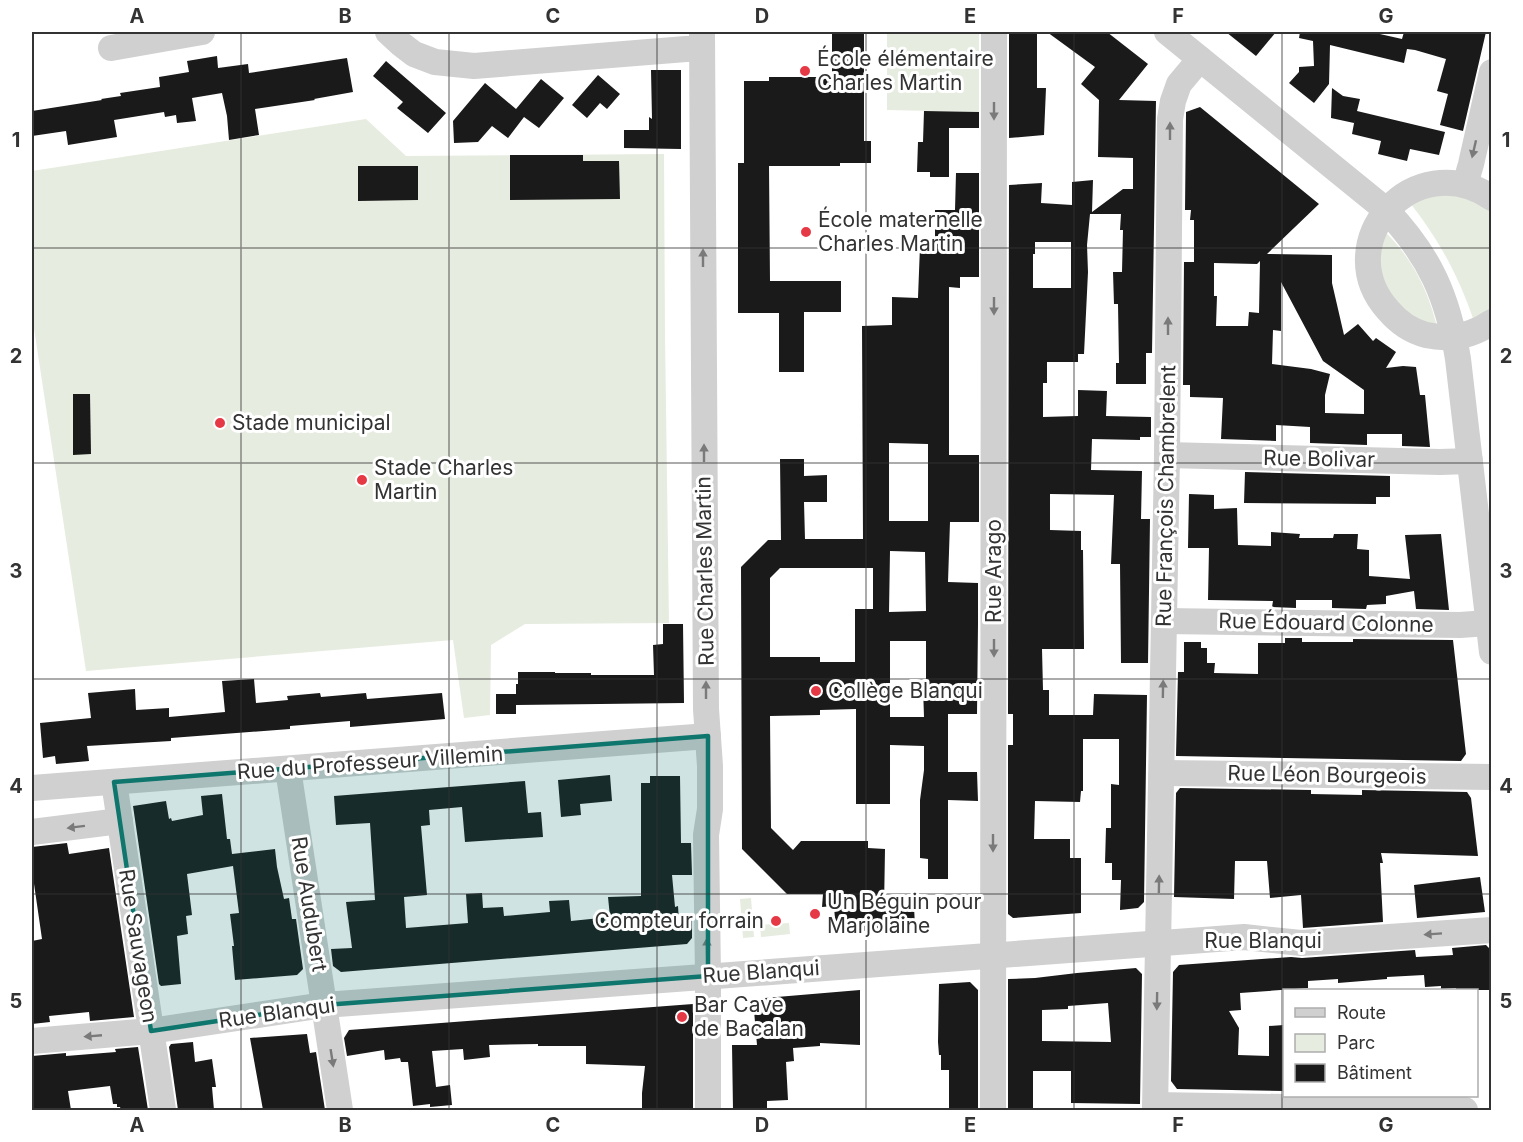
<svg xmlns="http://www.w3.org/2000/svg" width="1523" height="1142" viewBox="0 0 1523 1142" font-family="Inter,sans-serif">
	<rect width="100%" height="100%" fill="#fff"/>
	<g fill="#e6ecdf">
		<path d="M887 32H979V112L887 110Z"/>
		<path d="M366 119 406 156 664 154 665 336 669 623 525 624 491 645 490 715 464 718 453 640 86 671 32 315V171Z"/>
		<path d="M1437 189 1491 207V310L1474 321C1458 274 1438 238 1407 199Z"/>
		<path d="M1383 230C1412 257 1430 293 1438 332L1400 313 1378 269Z"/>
		<path d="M751 898 754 937 743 938 740 899Z"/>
		<path d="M789 923 790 934 761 937 760 925Z"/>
	</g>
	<g fill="#1a1a1a" fill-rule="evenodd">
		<path d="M832 32H864V141H871V163H840V166H769L770 281H841V312H804V372H779V313H738V163H744V81H769V77H832Z"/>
		<path d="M1009 32H1037V88H1046L1044 135 1009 138Z"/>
		<path d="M1047 32H1107L1148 64 1119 100 1156 101 1152 353H1146V384H1116V363H1119L1118 304H1114L1113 272H1122L1123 230H1120L1121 214H1090L1087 245 1088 272 1084 354H1078V362H1047V383H1043V417L1078 416V390L1107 391 1106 416 1151 417V437H1140V440L1092 439 1091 470 1142 471 1141 519H1150L1148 663H1121L1120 564H1111L1114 495 1050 494V530L1081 531V550H1083L1084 644V649H1042L1043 690H1049V715H1093L1094 694 1147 695 1144 902 1138 908 1120 910 1121 880H1112V863H1105L1106 828H1111V784L1119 785V739H1083V791H1081L1080 802 1035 801 1034 839H1070V858H1081V913L1013 918 1008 914V745H1013V714H1008L1009 185 1042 183 1041 203 1072 205V182L1093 180 1092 212 1123 189H1133V158L1098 157 1099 100 1081 84 1095 67ZM1035 242H1071V288H1033V254H1035Z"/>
		<path d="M1226 32H1276L1256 56Z"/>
		<path d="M1300 32H1371L1402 39 1404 32H1486L1463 131 1440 125 1448 94 1437 91 1446 59 1415 50 1407 49 1404 63 1330 45 1329 84 1314 103 1289 83 1299 72V67L1314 66 1313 41 1299 38Z"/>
		<path d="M217 56 218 68 248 64 249 73 347 58 353 92 314 99 315 100 255 109 259 135 229 140 227 116 222 93 192 98 196 121 177 123 176 115 165 117 164 112 114 120 117 137 68 145 66 131 32 136V111L102 100 101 99 121 96 120 93 160 87 159 77 189 72 187 61Z"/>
		<path d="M386 61 446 113 428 133 397 108 403 102 373 76Z"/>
		<path d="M651 70H681V149L624 148V130H649V117L652 119Z"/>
		<path d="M598 75 620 94 607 109 600 103 587 118 572 105Z"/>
		<path d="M541 79 564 98 539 128 524 117 508 138 492 126 478 142 454 143 453 121 485 83 516 109Z"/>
		<path d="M1332 88 1343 96 1360 99 1357 111 1445 132 1439 155 1410 149 1407 161 1378 154 1381 141 1352 134 1355 118 1354 123 1331 118Z"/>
		<path d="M1200 107 1319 204 1267 254 1332 255V283L1344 335 1358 324 1373 341 1376 338 1396 352 1386 368 1403 366 1416 367 1420 395H1425L1430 447 1402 446V434H1367V445L1310 443V427L1276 425V441L1221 439 1223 398 1190 397V385H1183L1184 262H1194V220H1190L1191 210H1185L1186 114V112ZM1260 261 1259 313 1249 312 1248 326H1216L1217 296H1214V263L1257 264ZM1281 282 1323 361 1364 390V414L1325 413V395L1330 374 1311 369 1272 364 1273 330 1281 331Z"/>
		<path d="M924 111 979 112V128H949V177H930V172H917L918 142H923Z"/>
		<path d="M510 155H583V161H619L620 199 510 200Z"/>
		<path d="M358 166H418V200L358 201Z"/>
		<path d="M956 173H979V277H960V288L949 287V455H979V522H950L948 582 978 583V624L977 714H948V772H977L978 801 948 800V879H928V859L920 858V800L924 770V746L890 745V804H856V709L820 710V715L770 716 771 828 793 850 801 841H868V848L885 849 884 908 914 906 915 927 836 933 834 906 822 907 823 894H787L742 849 741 567 768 540H781L780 459H804V476L827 475V502H804L805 539H863L862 326 892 325V297L918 298 920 246H935V210H955ZM889 443 928 444V521H889ZM890 551 925 552 926 611 889 612ZM780 568H873V609H855V662H820V657H770V578ZM890 641H926V687H923L924 717H890Z"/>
		<path d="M73 394H90L91 454 73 455Z"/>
		<path d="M1245 472 1390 476V497H1376V504L1244 503Z"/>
		<path d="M1189 494 1214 495V509L1237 508 1238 545 1271 546V532L1300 534 1299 538H1333L1334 534H1358L1357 549 1369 550V576L1410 579 1405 535 1441 534 1449 610 1416 609 1414 591 1386 596V604L1367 605 1366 609 1332 608V600H1296V608L1272 607 1273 601 1208 600 1209 548H1188Z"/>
		<path d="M663 624H683L684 703 516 705V714H496V694H516V684H518V672H555V673H591V675H654L653 645 663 644Z"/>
		<path d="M1285 638H1302V642H1353V639L1453 640 1466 754 1461 761 1176 756 1178 672H1184V642H1201V648H1207V663H1215L1214 673 1258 674V643H1285Z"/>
		<path d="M254 679 256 703 288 700 287 696 320 693 321 697 366 693 367 699 442 693 445 719 350 727V721L290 726V729L171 738V741L87 746 89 761 56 764 55 756 43 758 40 723 91 718 88 693 135 689 136 710 169 708V717L225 712 222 681Z"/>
		<path d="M610 775 612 801 580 804 581 815 561 817 558 780Z"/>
		<path d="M650 776H680L681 843H691L692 875H672L675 907 678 906 679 921 692 920V938L687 944 341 972 333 966 331 949 352 948 346 902 375 900 370 823 336 825 334 796 525 781 528 813 541 812 543 837 465 842 462 807 429 810 430 825 421 826 427 895 404 897 406 928 468 923 466 894 482 893 483 908 503 907 504 916 550 912 549 901 569 900 571 921 610 917 608 897 641 896V783H650Z"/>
		<path d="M1180 788 1311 790V794L1362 795V790L1467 792 1471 798 1478 856 1381 853 1383 863H1380L1383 922 1303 928 1301 895 1270 898 1267 861H1235L1234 899 1174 897 1176 793Z"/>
		<path d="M222 794 227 839H230L232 854 275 849 277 867 284 899 289 898 292 919H296L303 969 297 975 235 980 232 946H234L230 914 239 913 233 866 187 874 192 915 186 916 188 934 177 936 181 984 161 986 159 984 133 806 166 801 169 819 171 818 172 821 203 815 201 796Z"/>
		<path d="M67 843 69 854 109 848 134 1017 90 1021 89 1012 49 1016 50 1022 32 1024V941L42 939 32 870V847Z"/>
		<path d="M1480 877 1485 912 1417 918 1414 885Z"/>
		<path d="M1486 945 1489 948 1491 971V990H1456V988L1441 989V986L1425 987 1424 975 1387 977V979L1338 983V979L1308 981V988L1240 993 1241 1010 1229 1011 1239 1028 1238 1055 1269 1056V1026L1284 1025V1091L1177 1089 1171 1081 1173 972 1179 965 1291 957 1302 958 1415 950 1416 957 1453 955 1452 948Z"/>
		<path d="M1136 968 1142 974 1140 1104 1071 1103V1071H1033V1110H1008V979L1035 978 1077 973ZM1108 1003 1111 1042 1042 1041V1010L1068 1009V1006Z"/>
		<path d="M970 982 978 990V1110H949V1070H941V1055H939L938 1042 939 984Z"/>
		<path d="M860 990V1045L820 1043V1046L793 1048 794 1061 786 1062 788 1100 767 1101V1110H733L732 1045H757L753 999Z"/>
		<path d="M693 1004V1110H642V1093L645 1066 586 1064V1046H538V1044L489 1045 490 1057 464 1060 463 1049 432 1051 436 1087 450 1085 452 1105 430 1107V1104L413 1106 408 1062H401L400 1058 385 1060 384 1050 347 1056 344 1038 349 1030Z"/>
		<path d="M307 1034 310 1053 316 1052 325 1110H263L250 1038Z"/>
		<path d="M193 1042 195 1062 212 1059 216 1087H212L214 1110H178L169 1047 171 1044Z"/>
		<path d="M138 1047 148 1110H121L120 1107H117V1104H113L110 1086 68 1091 71 1110H32V1056L66 1053V1056L116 1052 115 1049Z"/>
	</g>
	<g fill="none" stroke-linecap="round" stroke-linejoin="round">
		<g stroke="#d0d0d0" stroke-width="26">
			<path d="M388 32 401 44 414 54 435 62 474 66 686 49H702"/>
			<path d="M702 32 706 709 710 766V809L706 835 708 976V1110"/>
			<path d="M1167 32 1386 210C1430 256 1448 297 1458 359L1492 652"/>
			<path d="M111 48 202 32"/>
			<path d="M1465 185 1471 164 1492 72"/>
			<path d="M1492 198C1414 145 1328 243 1388 310 1398 322 1411 331 1426 335 1449 340 1472 336 1492 322"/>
			<path d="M1167 455 1440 462 1470 461"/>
			<path d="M1164 621 1460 625 1488 623"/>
			<path d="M288 769 340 1110"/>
			<path d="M1162 773 1492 777"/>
			<path d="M114 782 163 1110"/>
			<path d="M32 788 708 736"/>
			<path d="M32 832 120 821"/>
			<path d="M32 1041 151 1031 324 1005 1244 937 1301 943 1492 930"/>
			<path d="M1155 1105 1465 1110"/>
			<path d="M993 1110 994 32"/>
			<path d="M1155 1110 1167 455 1170 119 1173 101 1179 84 1200 59"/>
		</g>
	</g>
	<defs><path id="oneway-solid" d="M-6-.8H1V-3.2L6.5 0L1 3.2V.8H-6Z" transform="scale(1.5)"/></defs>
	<g fill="#7a7a7a">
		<use href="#oneway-solid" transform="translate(994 111) rotate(90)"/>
		<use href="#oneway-solid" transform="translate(1170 131) rotate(-90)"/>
		<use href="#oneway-solid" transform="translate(1474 149) rotate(103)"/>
		<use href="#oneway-solid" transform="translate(703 258) rotate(-90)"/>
		<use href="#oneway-solid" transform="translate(994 306) rotate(90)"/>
		<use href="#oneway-solid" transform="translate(1168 326) rotate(-90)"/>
		<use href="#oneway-solid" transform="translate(704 453) rotate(-90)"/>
		<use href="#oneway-solid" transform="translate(994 648) rotate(90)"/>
		<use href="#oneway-solid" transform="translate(1163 689) rotate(-89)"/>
		<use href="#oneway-solid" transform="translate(706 690) rotate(-90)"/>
		<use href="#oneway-solid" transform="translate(76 827) rotate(173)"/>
		<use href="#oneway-solid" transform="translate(993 843) rotate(90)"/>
		<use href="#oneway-solid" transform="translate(1159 884) rotate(-89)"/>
		<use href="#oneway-solid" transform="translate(1433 934) rotate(176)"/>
		<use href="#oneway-solid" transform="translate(707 947) rotate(-91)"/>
		<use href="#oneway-solid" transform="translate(1157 1001) rotate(91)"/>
		<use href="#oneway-solid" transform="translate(93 1036) rotate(175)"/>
		<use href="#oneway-solid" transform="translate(332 1058) rotate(81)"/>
	</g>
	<path fill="#0f766e" fill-opacity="0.2" stroke="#0f766e" stroke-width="4.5" stroke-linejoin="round" d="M708 736V976L324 1005 151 1031 114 782Z"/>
	<path fill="none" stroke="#333" stroke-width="1.5" stroke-opacity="0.55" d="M241 32V1110M449 32V1110M657 32V1110M866 32V1110M1074 32V1110M1282 32V1110M32 248H1492M32 463H1492M32 679H1492M32 894H1492"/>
	<g fill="#e63946" stroke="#fff" stroke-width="2">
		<circle cx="805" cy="71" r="6"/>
		<circle cx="806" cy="232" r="6"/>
		<circle cx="220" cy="423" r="6"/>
		<circle cx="362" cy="480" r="6"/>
		<circle cx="816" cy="691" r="6"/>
		<circle cx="815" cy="914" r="6"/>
		<circle cx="776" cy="921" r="6"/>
		<circle cx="682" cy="1017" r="6"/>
	</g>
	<g text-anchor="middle" stroke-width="6" stroke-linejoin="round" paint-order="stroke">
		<g font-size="21" fill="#333" stroke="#fff" text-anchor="start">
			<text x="817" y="66">École élémentaire<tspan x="817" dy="24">Charles Martin</tspan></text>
			<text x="818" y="227">École maternelle<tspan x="818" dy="24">Charles Martin</tspan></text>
			<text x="232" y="430">Stade municipal</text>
			<text x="374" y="475">Stade Charles<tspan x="374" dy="24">Martin</tspan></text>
			<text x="828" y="698">Collège Blanqui</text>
			<text x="827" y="909">Un Béguin pour<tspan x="827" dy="24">Marjolaine</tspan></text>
			<text x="764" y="928" text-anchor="end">Compteur forrain</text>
			<text x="694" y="1012">Bar Cave<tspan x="694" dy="24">de Bacalan</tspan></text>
		</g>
		<g font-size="21" fill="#333" stroke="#fff">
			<text transform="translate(1319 459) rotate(1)" y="7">Rue Bolivar</text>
			<text transform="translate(1166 496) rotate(-89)" y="7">Rue François Chambrelent</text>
			<text transform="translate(705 571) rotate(-91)" y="7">Rue Charles Martin</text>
			<text transform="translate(994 571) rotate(-90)" y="7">Rue Arago</text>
			<text transform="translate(1326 623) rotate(1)" y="7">Rue Édouard Colonne</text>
			<text transform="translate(370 763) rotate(-4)" y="7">Rue du Professeur Villemin</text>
			<text transform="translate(1327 775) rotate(1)" y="7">Rue Léon Bourgeois</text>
			<text transform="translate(309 904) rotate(81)" y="7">Rue Audubert</text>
			<text x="1263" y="948">Rue Blanqui</text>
			<text transform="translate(138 946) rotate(81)" y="7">Rue Sauvageon</text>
			<text transform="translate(761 972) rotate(-4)" y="7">Rue Blanqui</text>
			<text transform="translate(277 1013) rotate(-8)" y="7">Rue Blanqui</text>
		</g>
	</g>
	<rect width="1523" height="1142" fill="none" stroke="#ffffff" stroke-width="66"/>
	<rect x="1283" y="989" width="195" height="108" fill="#ffffff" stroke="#adadad" stroke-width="1.5"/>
	<rect x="1295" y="1008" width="30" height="9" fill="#d0d0d0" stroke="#adadad" stroke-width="1.5"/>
	<text x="1337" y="1019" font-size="18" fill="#333333">Route</text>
	<rect x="1295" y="1034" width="30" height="18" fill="#e6ecdf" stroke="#adadad" stroke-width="1.5"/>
	<text x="1337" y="1049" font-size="18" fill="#333333">Parc</text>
	<rect x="1295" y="1064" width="30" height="18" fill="#1a1a1a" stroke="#adadad" stroke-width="1.5"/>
	<text x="1337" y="1079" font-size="18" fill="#333333">Bâtiment</text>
	<rect x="33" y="33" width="1457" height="1076" fill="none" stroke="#333" stroke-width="2"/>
	<g font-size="20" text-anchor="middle" font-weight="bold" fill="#333">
		<text x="137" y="23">A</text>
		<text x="345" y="23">B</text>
		<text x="553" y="23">C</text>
		<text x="762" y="23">D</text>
		<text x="970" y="23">E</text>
		<text x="1178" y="23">F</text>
		<text x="1386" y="23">G</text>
		<text x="16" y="147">1</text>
		<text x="1506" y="147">1</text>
		<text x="16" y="363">2</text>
		<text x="1506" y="363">2</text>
		<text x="16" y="578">3</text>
		<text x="1506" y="578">3</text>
		<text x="16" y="793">4</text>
		<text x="1506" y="793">4</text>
		<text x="16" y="1008">5</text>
		<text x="1506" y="1008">5</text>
		<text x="137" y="1132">A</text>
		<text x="345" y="1132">B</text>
		<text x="553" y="1132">C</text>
		<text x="762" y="1132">D</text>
		<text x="970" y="1132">E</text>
		<text x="1178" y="1132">F</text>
		<text x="1386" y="1132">G</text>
	</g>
</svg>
